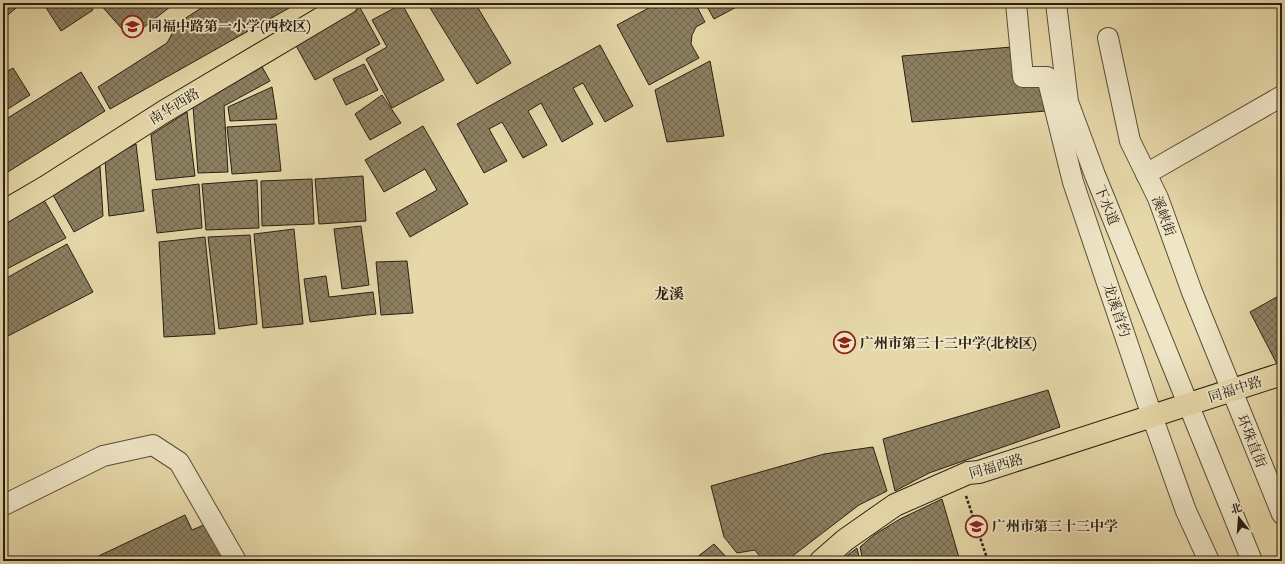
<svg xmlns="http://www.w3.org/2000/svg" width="1285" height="564" viewBox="0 0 1285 564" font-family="'Sorts Mill Goudy','Noto Serif SC',serif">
	<defs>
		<pattern id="building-cross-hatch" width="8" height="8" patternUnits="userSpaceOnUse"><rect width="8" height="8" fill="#8c8061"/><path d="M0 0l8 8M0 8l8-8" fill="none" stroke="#73684f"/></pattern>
	</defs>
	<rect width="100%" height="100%" fill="#e6d8a9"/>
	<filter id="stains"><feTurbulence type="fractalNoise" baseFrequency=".005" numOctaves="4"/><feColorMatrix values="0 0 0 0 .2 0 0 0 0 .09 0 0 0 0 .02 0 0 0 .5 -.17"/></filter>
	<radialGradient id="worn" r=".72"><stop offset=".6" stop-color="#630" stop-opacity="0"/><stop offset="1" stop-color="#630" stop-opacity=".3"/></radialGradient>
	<g fill="url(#building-cross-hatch)" stroke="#2a2013">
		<path d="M3 3H22L3 19Z"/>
		<path d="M43 3H89L93 10 61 31Z"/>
		<path d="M99 3H175L130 38Z"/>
		<path d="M209 3H298L110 109 98 87 167 43 178 23Z"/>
		<path d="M427 3H475L511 63 477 84Z"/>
		<path d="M658 3H695L705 22 696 27 692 35 691 44 699 58 649 85 617 25Z"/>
		<path d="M705 3H744L714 19Z"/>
		<path d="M402 4 444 80 392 108 366 59 387 47 372 20Z"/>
		<path d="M359 6 380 44 315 80 294 42Z"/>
		<path d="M600 45 633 106 605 122 583 83 573 88 593 124 562 142 541 103 528 111 547 145 523 158 502 122 489 129 507 161 484 173 457 124Z"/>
		<path d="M1012 47 1041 84 1046 111 912 122 902 56Z"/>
		<path d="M710 61 724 136 667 142 655 90Z"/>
		<path d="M364 64 378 90 346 105 333 79Z"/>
		<path d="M261 65 270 81 224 106 228 172 198 173 193 106Z"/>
		<path d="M13 68 30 95 3 112V74Z"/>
		<path d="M81 72 105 111 3 175V121Z"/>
		<path d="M272 87 277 119 230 121 228 107Z"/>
		<path d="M382 95 401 123 370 140 355 114Z"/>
		<path d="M187 112 195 176 156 180 151 135Z"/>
		<path d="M276 124 281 171 232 174 227 127Z"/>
		<path d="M423 126 468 204 410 237 396 213 437 190 425 169 384 192 365 160Z"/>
		<path d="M136 144 144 211 109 216 105 160Z"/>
		<path d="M100 166 103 216 74 232 53 195Z"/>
		<path d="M363 176 366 221 319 224 315 179Z"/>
		<path d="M312 179 314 224 262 226 261 181Z"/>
		<path d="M257 180 259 228 206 230 202 184Z"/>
		<path d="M199 184 202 228 157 233 152 190Z"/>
		<path d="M44 200 66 238 3 271V224Z"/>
		<path d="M361 226 369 285 342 289 334 229Z"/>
		<path d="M294 229 303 324 263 328 254 234Z"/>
		<path d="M250 235 257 324 219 329 208 237Z"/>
		<path d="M205 237 215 334 164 337 159 242Z"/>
		<path d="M67 244 93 292 6 337 3 331V280Z"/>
		<path d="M407 261 413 313 381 315 376 262Z"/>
		<path d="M326 276 329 297 373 292 376 314 310 322 304 279Z"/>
		<path d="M1282 294V362L1277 364 1250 312Z"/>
		<path d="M1048 390 1060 427 929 473 895 491 883 439Z"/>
		<path d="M873 447 887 491 859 505 786 561H763L755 550 737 553 724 537 711 486 824 454Z"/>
		<path d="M942 499 960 561H863L860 547 874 535 900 519Z"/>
		<path d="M185 515 192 530 211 522 230 561H88Z"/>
		<path d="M714 544 730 561H692Z"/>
		<path d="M857 548 860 561H840Z"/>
	</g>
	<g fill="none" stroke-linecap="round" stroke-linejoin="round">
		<defs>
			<g id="minor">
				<path d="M1016 3 1023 77H1047L1073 182 1152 416 1186 511 1209 561"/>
				<path d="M1056 3 1068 102 1095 175 1186 399"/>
				<path d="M1108 38 1130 141 1158 198 1192 292 1282 514"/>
				<path d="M1146 174 1282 96"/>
				<path d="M1191 411 1252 561"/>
				<path d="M6 504 103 456 153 445 179 462 236 561"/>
			</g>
			<g id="major">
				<path d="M3 212 44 188 165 111 347 3"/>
				<path d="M821 561 845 540 895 505 968 473 979 472 1282 374"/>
			</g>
		</defs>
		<use href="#minor" stroke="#594e38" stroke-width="22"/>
		<use href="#major" stroke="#2a2013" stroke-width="24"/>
		<path stroke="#2a2013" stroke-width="2.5" stroke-dasharray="3 2" stroke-linecap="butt" d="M966 496 988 561"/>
		<use href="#minor" stroke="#efe6c7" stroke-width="20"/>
		<use href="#major" stroke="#e6d8a9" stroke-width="22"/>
	</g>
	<defs>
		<symbol id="school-ring" viewBox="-11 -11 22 22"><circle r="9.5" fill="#efe6c7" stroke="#8f2418" stroke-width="1.5"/><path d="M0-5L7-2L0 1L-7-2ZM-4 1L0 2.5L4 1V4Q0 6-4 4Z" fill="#8f2418"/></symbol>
	</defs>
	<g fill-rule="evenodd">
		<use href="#school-ring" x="120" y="14" width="25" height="25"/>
		<use href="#school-ring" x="832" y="330" width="25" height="25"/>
		<use href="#school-ring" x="964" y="514" width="25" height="25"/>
	</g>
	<g text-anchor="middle" stroke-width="3.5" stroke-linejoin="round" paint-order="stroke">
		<g font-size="14" font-weight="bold" fill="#2a2013" stroke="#efe6c7" text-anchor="start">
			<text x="148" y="31">同福中路第一小学(西校区)</text>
			<text x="860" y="348">广州市第三十三中学(北校区)</text>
			<text x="992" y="531">广州市第三十三中学</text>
		</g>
		<g font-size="14" fill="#2a2013" stroke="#efe6c7">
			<text transform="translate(174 106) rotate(-31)" y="5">南华西路</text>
			<text transform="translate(1107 205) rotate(68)" y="5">下水道</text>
			<text transform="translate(1164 216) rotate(69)" y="5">溪峡街</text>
			<text transform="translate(1117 310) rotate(71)" y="5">龙溪首约</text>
			<text transform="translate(1235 389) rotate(-18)" y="5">同福中路</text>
			<text transform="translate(1252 441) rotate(68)" y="5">环珠直街</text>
			<text transform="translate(996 466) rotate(-16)" y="5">同福西路</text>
		</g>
		<g font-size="15" font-weight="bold" fill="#2a2013" stroke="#efe6c7">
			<text x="669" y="299">龙溪</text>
		</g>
	</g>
	<rect width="1285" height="564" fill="none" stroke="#e6d8a9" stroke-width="16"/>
	<rect x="4" y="4" width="1277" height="556" fill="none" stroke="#2a2013" stroke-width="2"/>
	<rect x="8" y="8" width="1269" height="548" fill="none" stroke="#2a2013"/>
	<g transform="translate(1239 518) rotate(343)" stroke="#efe6c7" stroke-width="3" paint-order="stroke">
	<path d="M0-3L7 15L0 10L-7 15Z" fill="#2a2013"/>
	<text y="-6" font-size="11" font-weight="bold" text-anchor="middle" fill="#2a2013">北</text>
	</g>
	<rect width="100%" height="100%" filter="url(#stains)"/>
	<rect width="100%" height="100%" fill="url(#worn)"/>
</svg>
